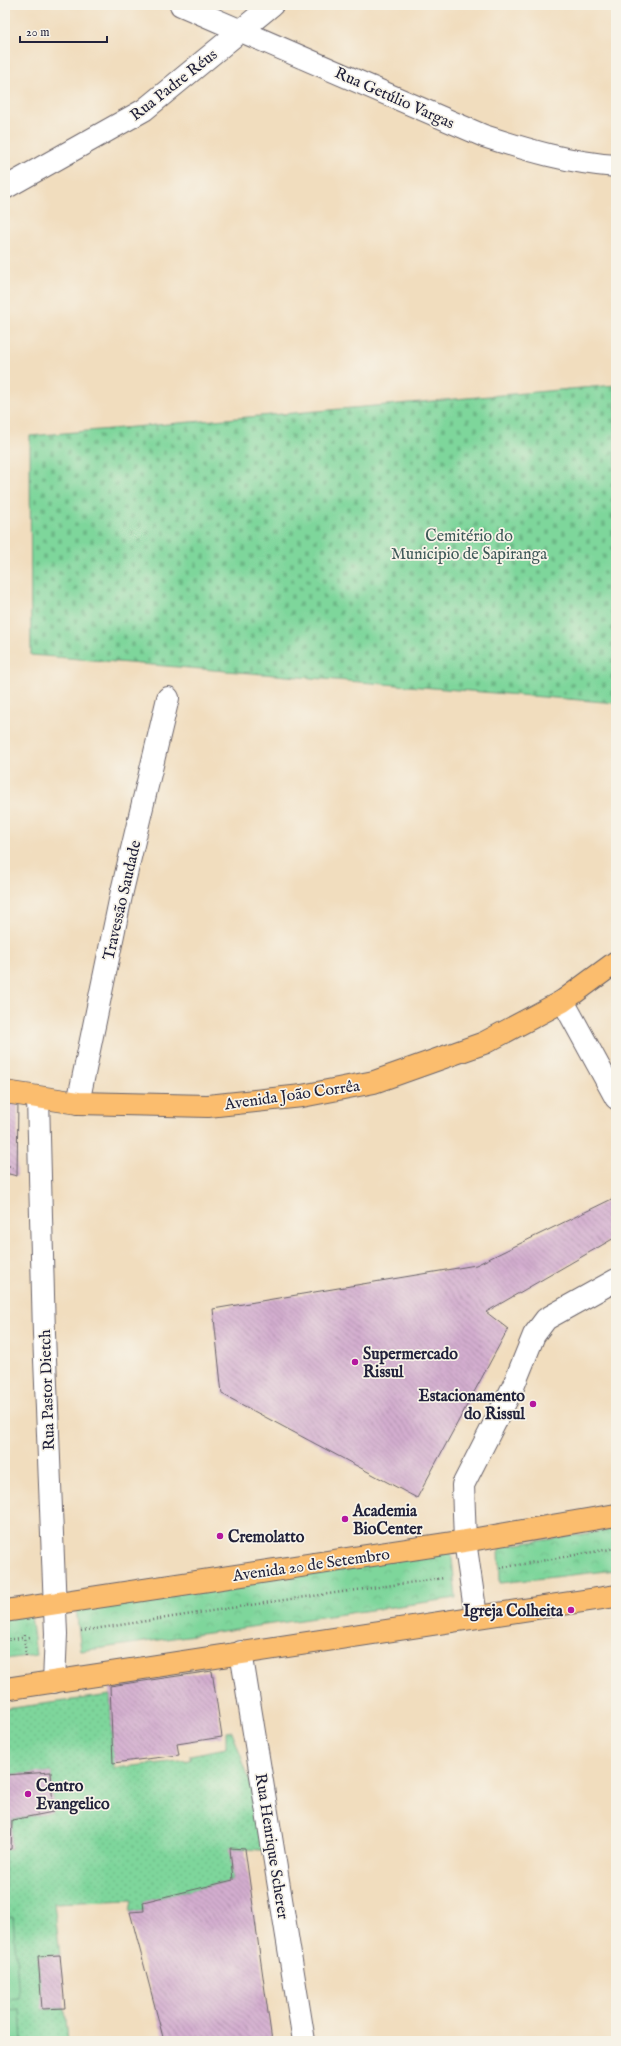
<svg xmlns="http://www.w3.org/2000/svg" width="621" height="2046" viewBox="0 0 621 2046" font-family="'IM FELL English',serif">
	<defs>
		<pattern id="grass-dots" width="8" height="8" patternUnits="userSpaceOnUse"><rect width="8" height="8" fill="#7ed69b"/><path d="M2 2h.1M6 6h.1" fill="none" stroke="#6db786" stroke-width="1.8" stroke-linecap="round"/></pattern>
		<pattern id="cemetery-stones" width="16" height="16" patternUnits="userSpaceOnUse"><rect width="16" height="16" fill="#7ed69b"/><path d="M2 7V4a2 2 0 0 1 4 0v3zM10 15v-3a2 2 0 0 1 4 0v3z" fill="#6db786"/></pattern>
		<pattern id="park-crowns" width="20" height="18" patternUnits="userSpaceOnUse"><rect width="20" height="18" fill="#7ed69b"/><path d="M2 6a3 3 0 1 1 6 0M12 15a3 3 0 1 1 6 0" fill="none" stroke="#6db786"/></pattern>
		<pattern id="building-back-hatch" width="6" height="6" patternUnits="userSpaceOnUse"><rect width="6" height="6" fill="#d3adcf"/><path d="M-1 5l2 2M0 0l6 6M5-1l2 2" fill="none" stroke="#ab8ca9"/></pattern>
	</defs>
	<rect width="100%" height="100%" fill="#f7f3e8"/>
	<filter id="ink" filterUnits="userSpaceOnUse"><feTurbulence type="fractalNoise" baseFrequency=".025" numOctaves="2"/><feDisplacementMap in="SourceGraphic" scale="8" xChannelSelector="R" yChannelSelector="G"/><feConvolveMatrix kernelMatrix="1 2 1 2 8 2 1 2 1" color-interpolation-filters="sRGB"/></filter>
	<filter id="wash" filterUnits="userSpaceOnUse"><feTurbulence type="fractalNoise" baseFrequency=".012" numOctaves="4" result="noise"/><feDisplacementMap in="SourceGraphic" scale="16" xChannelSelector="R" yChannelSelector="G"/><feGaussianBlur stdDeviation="0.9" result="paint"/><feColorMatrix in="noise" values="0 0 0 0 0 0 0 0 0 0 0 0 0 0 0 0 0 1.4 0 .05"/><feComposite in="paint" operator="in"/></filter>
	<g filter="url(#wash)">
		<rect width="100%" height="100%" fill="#f1ddbe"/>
		<path fill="url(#grass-dots)" stroke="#507c6b" d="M110 1695 114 1768 190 1760V1755L226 1748V1732L232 1731 275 1851 230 1848 233 1880 144 1902V1911L130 1912 132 1900 54 1903 60 1955 38 1956 43 2009 65 2008 68 2041H5V1850L11 1849 12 1820 53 1812 51 1772 5 1775V1709Z"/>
		<path fill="url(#cemetery-stones)" stroke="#507c6b" d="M616 385V703L31 655 30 436Z"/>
		<g fill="url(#park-crowns)" stroke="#507c6b">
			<path d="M616 1529V1570L500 1583 499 1547Z"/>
			<path d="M451 1548 456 1598 81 1651 76 1608Z"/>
			<path d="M31 1615 36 1655 5 1659V1619Z"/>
		</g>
		<g fill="#7ed69b" stroke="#507c6b">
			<path d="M13 1917 19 1998 5 1999V1918Z"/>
			<path d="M20 2010 22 2041H5V2011Z"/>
		</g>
		<g id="blocks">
			<g fill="url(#building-back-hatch)">
				<path d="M5 1100 18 1101 17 1176 5 1173Z"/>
				<path d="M616 1197V1237L486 1312 508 1329 417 1498 222 1394 213 1309 476 1265Z"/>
				<path d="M212 1671 222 1737 177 1744 179 1755 113 1763 110 1686Z"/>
				<path d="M51 1772 53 1812 12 1820 11 1849 5 1850V1775Z"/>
				<path d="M230 1848 245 1849 272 2041H164L130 1912 144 1911 143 1902 233 1880Z"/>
				<path d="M60 1955 65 2008 42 2009 38 1956Z"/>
			</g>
		</g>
	</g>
	<g filter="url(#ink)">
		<use href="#blocks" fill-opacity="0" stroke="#6a6369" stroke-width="1"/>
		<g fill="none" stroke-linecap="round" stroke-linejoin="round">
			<defs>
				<g id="minor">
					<path d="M181 5 484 136C527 150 571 163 616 166"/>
					<path d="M5 188 144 110 272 5"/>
					<path d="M563 1001 616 1098"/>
					<path d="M38 1098 44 1334 56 1634 54 1682"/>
					<path d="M78 1103 122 891 168 698"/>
					<path d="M476 1616 465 1541 463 1485 513 1387 534 1335 546 1319 616 1280"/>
					<path d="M241 1652 304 2041"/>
				</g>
				<g id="major">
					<path d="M5 1092 78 1103 208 1106 302 1096 374 1082 484 1043 563 1001 616 962"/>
					<path d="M5 1611 465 1541 616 1515"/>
					<path d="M5 1689 616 1596"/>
				</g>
			</defs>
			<use href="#minor" stroke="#6a6369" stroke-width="24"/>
			<use href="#major" stroke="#6a6369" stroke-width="24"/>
			<g stroke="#6a6369" stroke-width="2.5" stroke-dasharray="1 3" stroke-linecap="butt">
				<path d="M5 1165 14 1168"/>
				<path d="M500 1568 616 1548"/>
				<path d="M81 1631 277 1601 444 1578"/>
				<path d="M24 1635 26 1656"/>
				<path d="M5 1640 30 1637"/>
			</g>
			<use href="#minor" stroke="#fff" stroke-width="22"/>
			<use href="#major" stroke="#fbbd6e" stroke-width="22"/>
		</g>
	</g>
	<g fill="#b5179e" stroke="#f7f3e8" stroke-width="1.5">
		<circle cx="355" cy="1362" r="4"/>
		<circle cx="533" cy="1404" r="4"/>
		<circle cx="345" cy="1519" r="4"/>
		<circle cx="220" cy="1536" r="4"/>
		<circle cx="571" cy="1610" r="4"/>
		<circle cx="28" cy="1794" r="4"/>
	</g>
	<g text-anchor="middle" stroke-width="3.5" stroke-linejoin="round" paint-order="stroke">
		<g font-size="16" fill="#22223b" stroke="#f7f3e8">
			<text transform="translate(173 84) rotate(-38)" y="6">Rua Padre Réus</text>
			<text transform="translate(395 97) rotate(24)" y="6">Rua Getúlio Vargas</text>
			<text transform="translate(121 900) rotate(-77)" y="6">Travessão Saudade</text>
			<text transform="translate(292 1094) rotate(-8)" y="6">Avenida João Corrêa</text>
			<text transform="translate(46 1390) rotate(-92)" y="6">Rua Pastor Dietch</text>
			<text transform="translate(311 1564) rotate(-8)" y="6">Avenida 20 de Setembro</text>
			<text transform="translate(273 1846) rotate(81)" y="6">Rua Henrique Scherer</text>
		</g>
		<g font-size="16" fill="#3e5858" stroke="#f7f3e8">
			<text x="469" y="541">Cemitério do<tspan x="469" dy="18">Municipio de Sapiranga</tspan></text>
		</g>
		<g font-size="16" font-weight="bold" fill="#22223b" stroke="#f7f3e8" text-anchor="start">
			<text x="363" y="1359">Supermercado<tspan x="363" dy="18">Rissul</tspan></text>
			<text x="525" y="1401" text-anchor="end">Estacionamento<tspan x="525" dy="18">do Rissul</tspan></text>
			<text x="353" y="1516">Academia<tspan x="353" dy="18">BioCenter</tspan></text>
			<text x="228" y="1542">Cremolatto</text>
			<text x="563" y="1616" text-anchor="end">Igreja Colheita</text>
			<text x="36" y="1791">Centro<tspan x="36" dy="18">Evangelico</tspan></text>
		</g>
	</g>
	<rect width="621" height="2046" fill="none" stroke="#f7f3e8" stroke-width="20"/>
	<path d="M20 36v6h87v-6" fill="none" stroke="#22223b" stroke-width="2"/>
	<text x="26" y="36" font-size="12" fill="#22223b" stroke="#f7f3e8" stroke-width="3" paint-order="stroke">20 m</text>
</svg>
